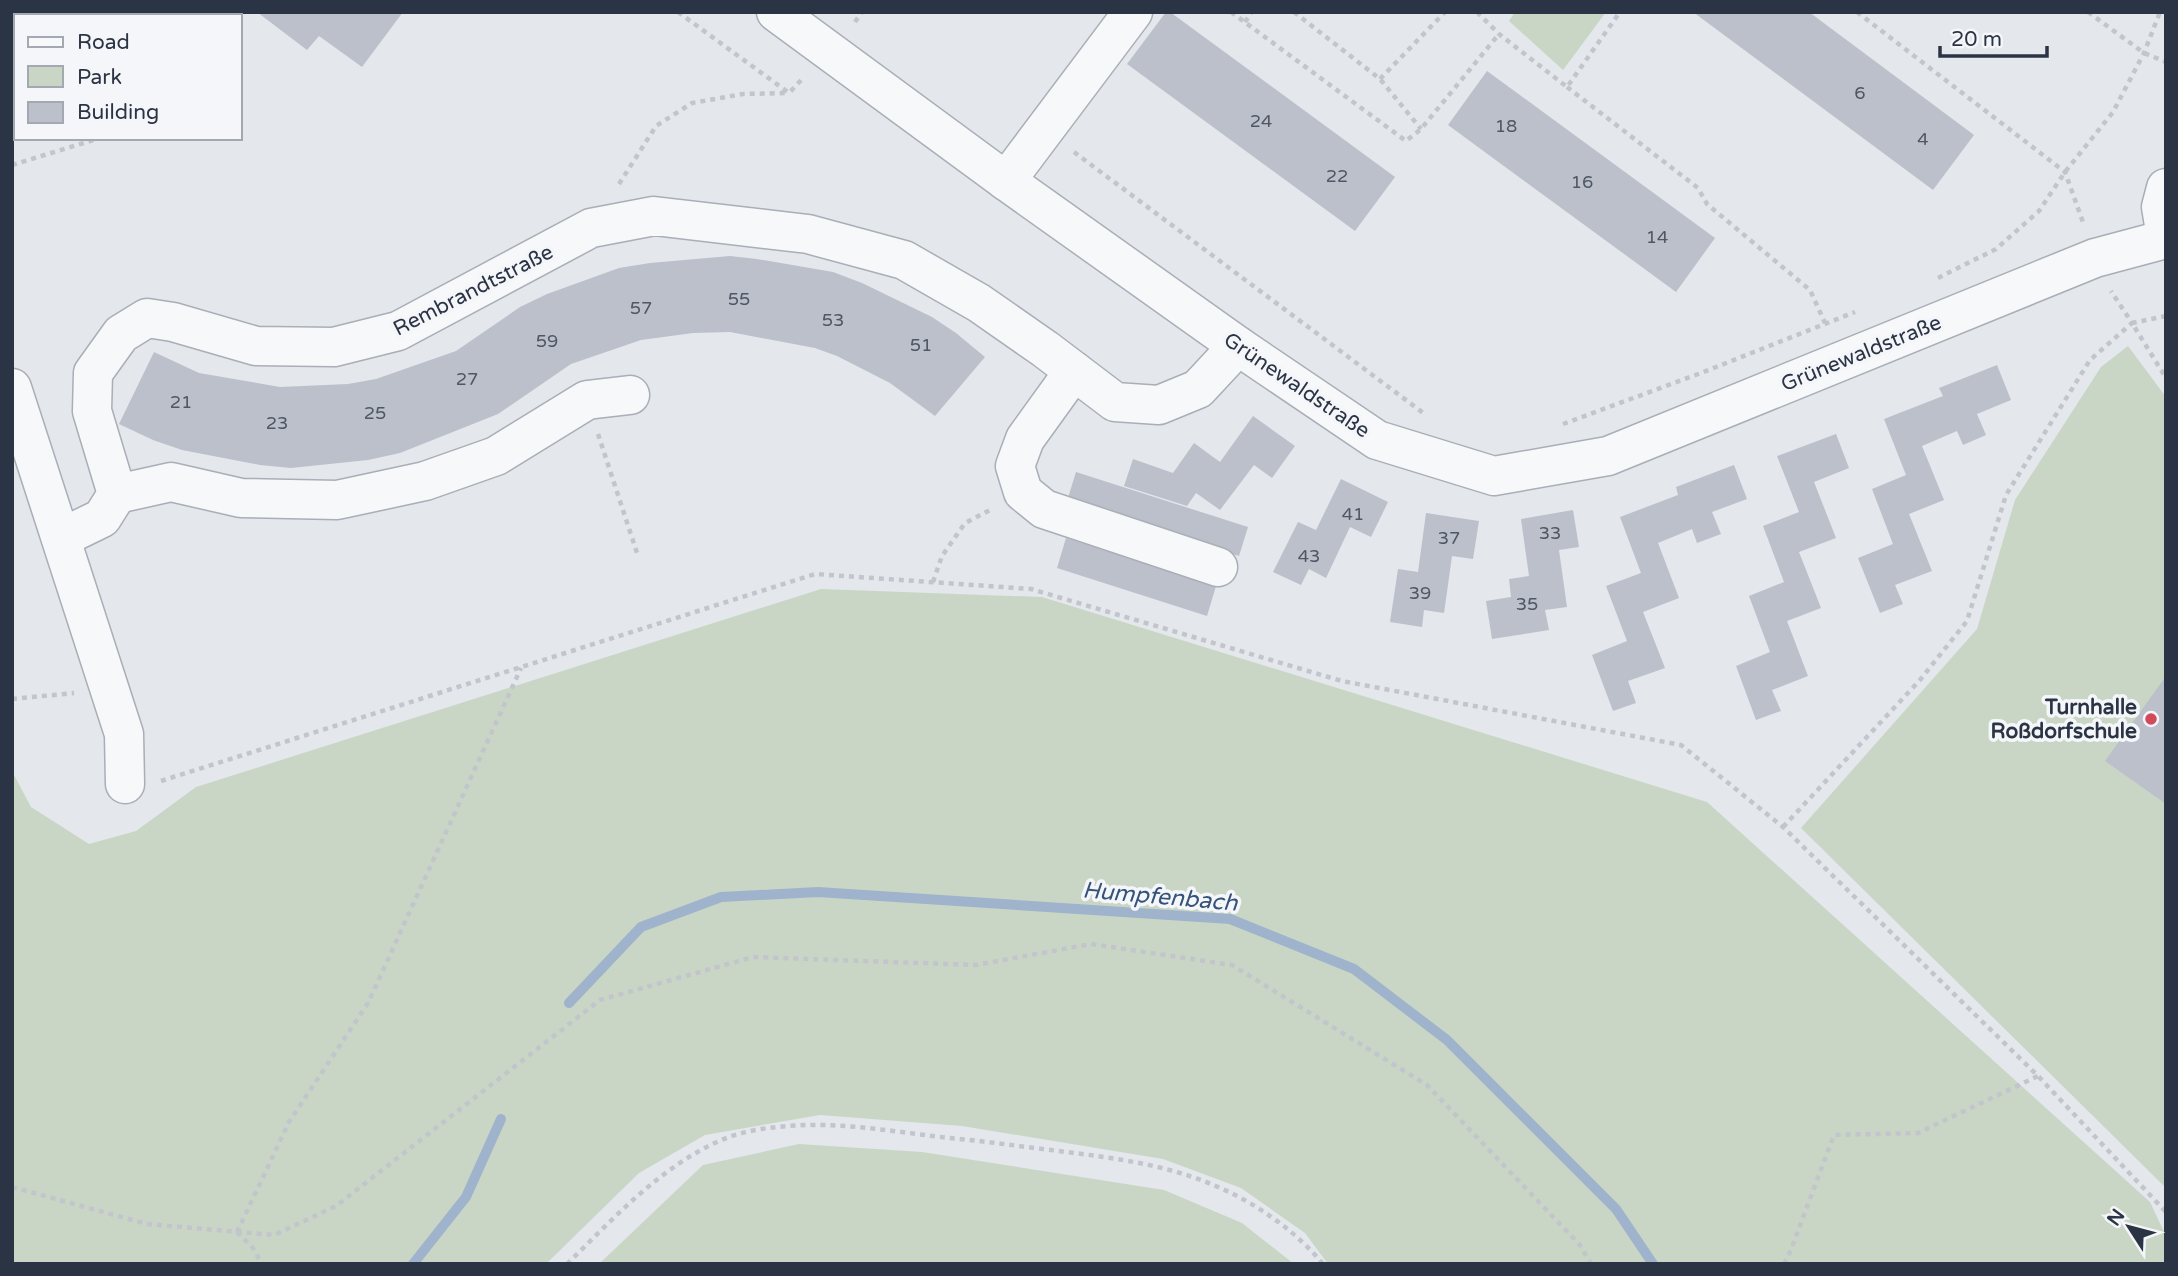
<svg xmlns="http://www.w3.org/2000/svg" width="2178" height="1276" viewBox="0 0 2178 1276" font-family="'Varela Round',sans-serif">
	<rect width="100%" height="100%" fill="#e4e7ec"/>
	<g fill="#c9d6c5">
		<path d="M1515 12H1606L1563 70 1509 21Z"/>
		<path d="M2128 346 2166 397V1188L1801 828 1977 629 2015 500 2101 367Z"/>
		<path d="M821 589 1042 597 1707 802 2150 1202 2166 1236V1264H1328L1305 1233 1241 1188 1163 1159 962 1126 820 1115 705 1135 639 1173 546 1264H12V771L31 807 89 844 136 831 196 787Z"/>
		<path d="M799 1144 922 1152 1164 1190 1242 1223 1294 1264H599L703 1165Z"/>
	</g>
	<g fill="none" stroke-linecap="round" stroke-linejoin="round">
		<g stroke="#9fb4cc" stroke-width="10">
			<path d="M569 1003 641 927 721 897 818 892 1230 919 1354 969 1447 1040 1616 1209 1653 1264"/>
			<path d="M413 1264 466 1197 501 1119"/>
		</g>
	</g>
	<g fill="#bbc0ca">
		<path d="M257 12H403L362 67 319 36 307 50Z"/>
		<path d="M1166 12H1170L1395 177 1355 231 1127 64Z"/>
		<path d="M1693 12H1809L1974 135 1933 190Z"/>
		<path d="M1487 71 1715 238 1676 292 1448 125Z"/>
		<path d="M730 256 757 259 833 272 862 283 932 317 956 333 985 357 935 416 890 383 837 356 815 348 730 332 693 333 641 340 571 364 498 414 400 453 368 460 291 468 260 465 182 450 153 440 119 424 154 352 199 373 280 387 348 384 376 379 456 351 520 307 547 294 619 268 650 263Z"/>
		<path d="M1997 365 2011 400 1977 414 1986 435 1963 445 1957 431 1922 446 1944 500 1909 514 1932 571 1895 585 1903 604 1880 613 1858 558 1893 544 1872 489 1906 475 1884 419 1943 396 1939 388Z"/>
		<path d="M1253 416 1295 446 1272 478 1254 465 1220 510 1196 493 1187 506 1124 486 1133 459 1173 473 1194 443 1220 462Z"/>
		<path d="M1836 434 1849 468 1814 482 1836 538 1799 552 1821 608 1787 621 1808 676 1772 690 1781 711 1756 720 1736 666 1770 652 1749 596 1784 582 1763 526 1799 512 1777 456Z"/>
		<path d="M1734 465 1747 499 1712 512 1721 534 1697 543 1692 529 1658 543 1679 598 1643 612 1665 668 1628 681 1636 703 1613 711 1592 655 1627 641 1606 586 1641 573 1620 517 1678 495 1676 487Z"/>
		<path d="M1076 472 1248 527 1239 556 1067 501Z"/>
		<path d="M1341 479 1388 502 1371 537 1350 527 1326 578 1309 569 1301 585 1273 572 1298 522 1316 530Z"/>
		<path d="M1573 510 1579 547 1559 550 1567 607 1545 610 1549 630 1492 639 1486 601 1511 597 1509 579 1529 576 1521 519Z"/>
		<path d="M1426 513 1479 521 1473 559 1452 556 1444 613 1424 610 1422 627 1390 622 1398 569 1418 572Z"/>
		<path d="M1066 538 1216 586 1207 616 1057 568Z"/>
		<path d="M2166 676V804L2105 761Z"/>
	</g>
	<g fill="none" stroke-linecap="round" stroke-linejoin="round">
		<defs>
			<g id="minor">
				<path d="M776 12 1006 181 1238 346 1377 440 1494 476 1608 456 2095 258 2166 239"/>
				<path d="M1006 181 1133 12"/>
				<path d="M2166 188 2161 207 2166 237"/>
				<path d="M1074 371 1025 439 1015 466 1023 492 1044 509 1218 567"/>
				<path d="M12 388 124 734 125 784"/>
				<path d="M117 494 171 482 241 498 337 500 425 481 496 456 587 400 630 395"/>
				<path d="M61 538 102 518 117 494 92 411 93 373 121 334 147 318 173 322 256 346 334 347 398 331 591 228 654 216 808 234 904 260 979 303 1045 349 1115 402 1159 405 1198 389 1238 346"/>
			</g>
		</defs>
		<use href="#minor" stroke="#a9aeb7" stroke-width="41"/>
		<g stroke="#c2c5cb" stroke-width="4.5" stroke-dasharray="5 5" stroke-linecap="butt">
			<path d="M678 12 789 93 804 77"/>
			<path d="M1231 12 1406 141 1421 129 1499 34"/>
			<path d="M1294 12 1380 79 1421 129"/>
			<path d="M1477 12 1499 34 1567 87 1620 12"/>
			<path d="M1857 12 2065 172 2084 225"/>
			<path d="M2088 12 2144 53 2166 62"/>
			<path d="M144 16V12"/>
			<path d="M855 22 862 12"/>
			<path d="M1245 22 1252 12"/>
			<path d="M1380 79 1445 12"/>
			<path d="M1567 87 1698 188 1707 204 1810 290 1825 323"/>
			<path d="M1074 152 1426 415"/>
			<path d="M12 165 100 138"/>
			<path d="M619 184 656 126 692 103 743 94 789 93"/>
			<path d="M1938 278 1996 249 2039 211 2065 172 2113 112 2144 53 2160 12"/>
			<path d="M2166 316 2132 323 2166 378"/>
			<path d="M1563 424 1701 373 1855 312"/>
			<path d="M598 434 638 556"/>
			<path d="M933 582 942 556 965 523 992 509"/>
			<path d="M12 699 74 693"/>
			<path d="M161 781 815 574 1031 589 1342 681 1681 745 1783 827 2038 1076 2166 1212"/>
			<path d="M1783 827 1920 680 1967 621 2006 495 2090 360 2132 323 2111 291"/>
			<path d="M12 1187 147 1224 274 1235 336 1206 600 1000 753 957 976 965 1091 944 1232 965 1427 1085 1580 1245 1591 1264"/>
			<path d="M237 1232 289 1122 368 1003 521 668"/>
			<path d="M237 1232 253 1248 262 1264"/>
			<path d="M567 1264C613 1219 659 1168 719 1141 746 1129 778 1126 808 1125 855 1124 903 1133 950 1138 984 1141 1017 1146 1051 1150 1105 1157 1161 1163 1211 1184 1253 1201 1294 1229 1323 1264"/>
			<path d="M1784 1264 1790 1252 1834 1135 1918 1133 2038 1076"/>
		</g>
		<use href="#minor" stroke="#f7f8fa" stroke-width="38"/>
	</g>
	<circle fill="#d1495b" stroke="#f4f6f9" stroke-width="2.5" cx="2151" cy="719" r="7"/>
	<g text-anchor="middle" stroke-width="7" stroke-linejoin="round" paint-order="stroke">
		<g font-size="18" fill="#4f5766">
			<text x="1860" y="99">6</text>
			<text x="1261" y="127">24</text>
			<text x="1506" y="132">18</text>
			<text x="1923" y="145">4</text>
			<text x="1337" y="182">22</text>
			<text x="1582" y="188">16</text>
			<text x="1657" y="243">14</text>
			<text x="739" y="305">55</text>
			<text x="641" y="314">57</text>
			<text x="833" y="326">53</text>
			<text x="547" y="347">59</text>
			<text x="921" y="351">51</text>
			<text x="467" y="385">27</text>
			<text x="181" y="408">21</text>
			<text x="375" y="419">25</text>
			<text x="277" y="429">23</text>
			<text x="1353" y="520">41</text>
			<text x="1550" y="539">33</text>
			<text x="1449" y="544">37</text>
			<text x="1309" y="562">43</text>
			<text x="1420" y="599">39</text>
			<text x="1527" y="610">35</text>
		</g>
		<g font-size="21" fill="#2b3445" stroke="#f4f6f9">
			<text transform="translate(473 290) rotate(-27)" y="7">Rembrandtstraße</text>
			<text transform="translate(1861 353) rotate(-22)" y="7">Grünewaldstraße</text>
			<text transform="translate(1297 385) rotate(34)" y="7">Grünewaldstraße</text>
		</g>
		<g font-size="21" font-weight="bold" fill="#2b3445" stroke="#f4f6f9" text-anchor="end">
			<text x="2137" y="714">Turnhalle<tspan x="2137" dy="24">Roßdorfschule</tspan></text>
		</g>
		<g font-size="23" font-style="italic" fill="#34527a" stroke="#f4f6f9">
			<text transform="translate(1160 896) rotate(5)" y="8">Humpfenbach</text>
		</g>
	</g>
	<rect width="2178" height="1276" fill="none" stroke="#2b3445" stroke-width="28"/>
	<rect x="14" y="14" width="228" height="126" fill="#f4f6f9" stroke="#a4a8b1" stroke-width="2"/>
	<rect x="28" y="37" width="35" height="10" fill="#f7f8fa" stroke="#a4a8b1" stroke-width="2"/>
	<text x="77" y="49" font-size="21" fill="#2b3445">Road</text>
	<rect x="28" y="66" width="35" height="21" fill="#c9d6c5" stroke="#a4a8b1" stroke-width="2"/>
	<text x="77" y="84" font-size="21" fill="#2b3445">Park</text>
	<rect x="28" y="102" width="35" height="21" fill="#bbc0ca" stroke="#a4a8b1" stroke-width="2"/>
	<text x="77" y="119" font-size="21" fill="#2b3445">Building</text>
	<g transform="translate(2129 1227) rotate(306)" stroke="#f4f6f9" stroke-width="5" paint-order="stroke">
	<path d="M0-5L12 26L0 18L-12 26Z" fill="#2b3445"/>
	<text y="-10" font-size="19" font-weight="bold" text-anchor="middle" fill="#2b3445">N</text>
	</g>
	<path d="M1940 46v10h107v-10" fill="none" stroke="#2b3445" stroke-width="3.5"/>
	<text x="1951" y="46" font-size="21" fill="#2b3445" stroke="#f4f6f9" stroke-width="5" paint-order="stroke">20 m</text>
</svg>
